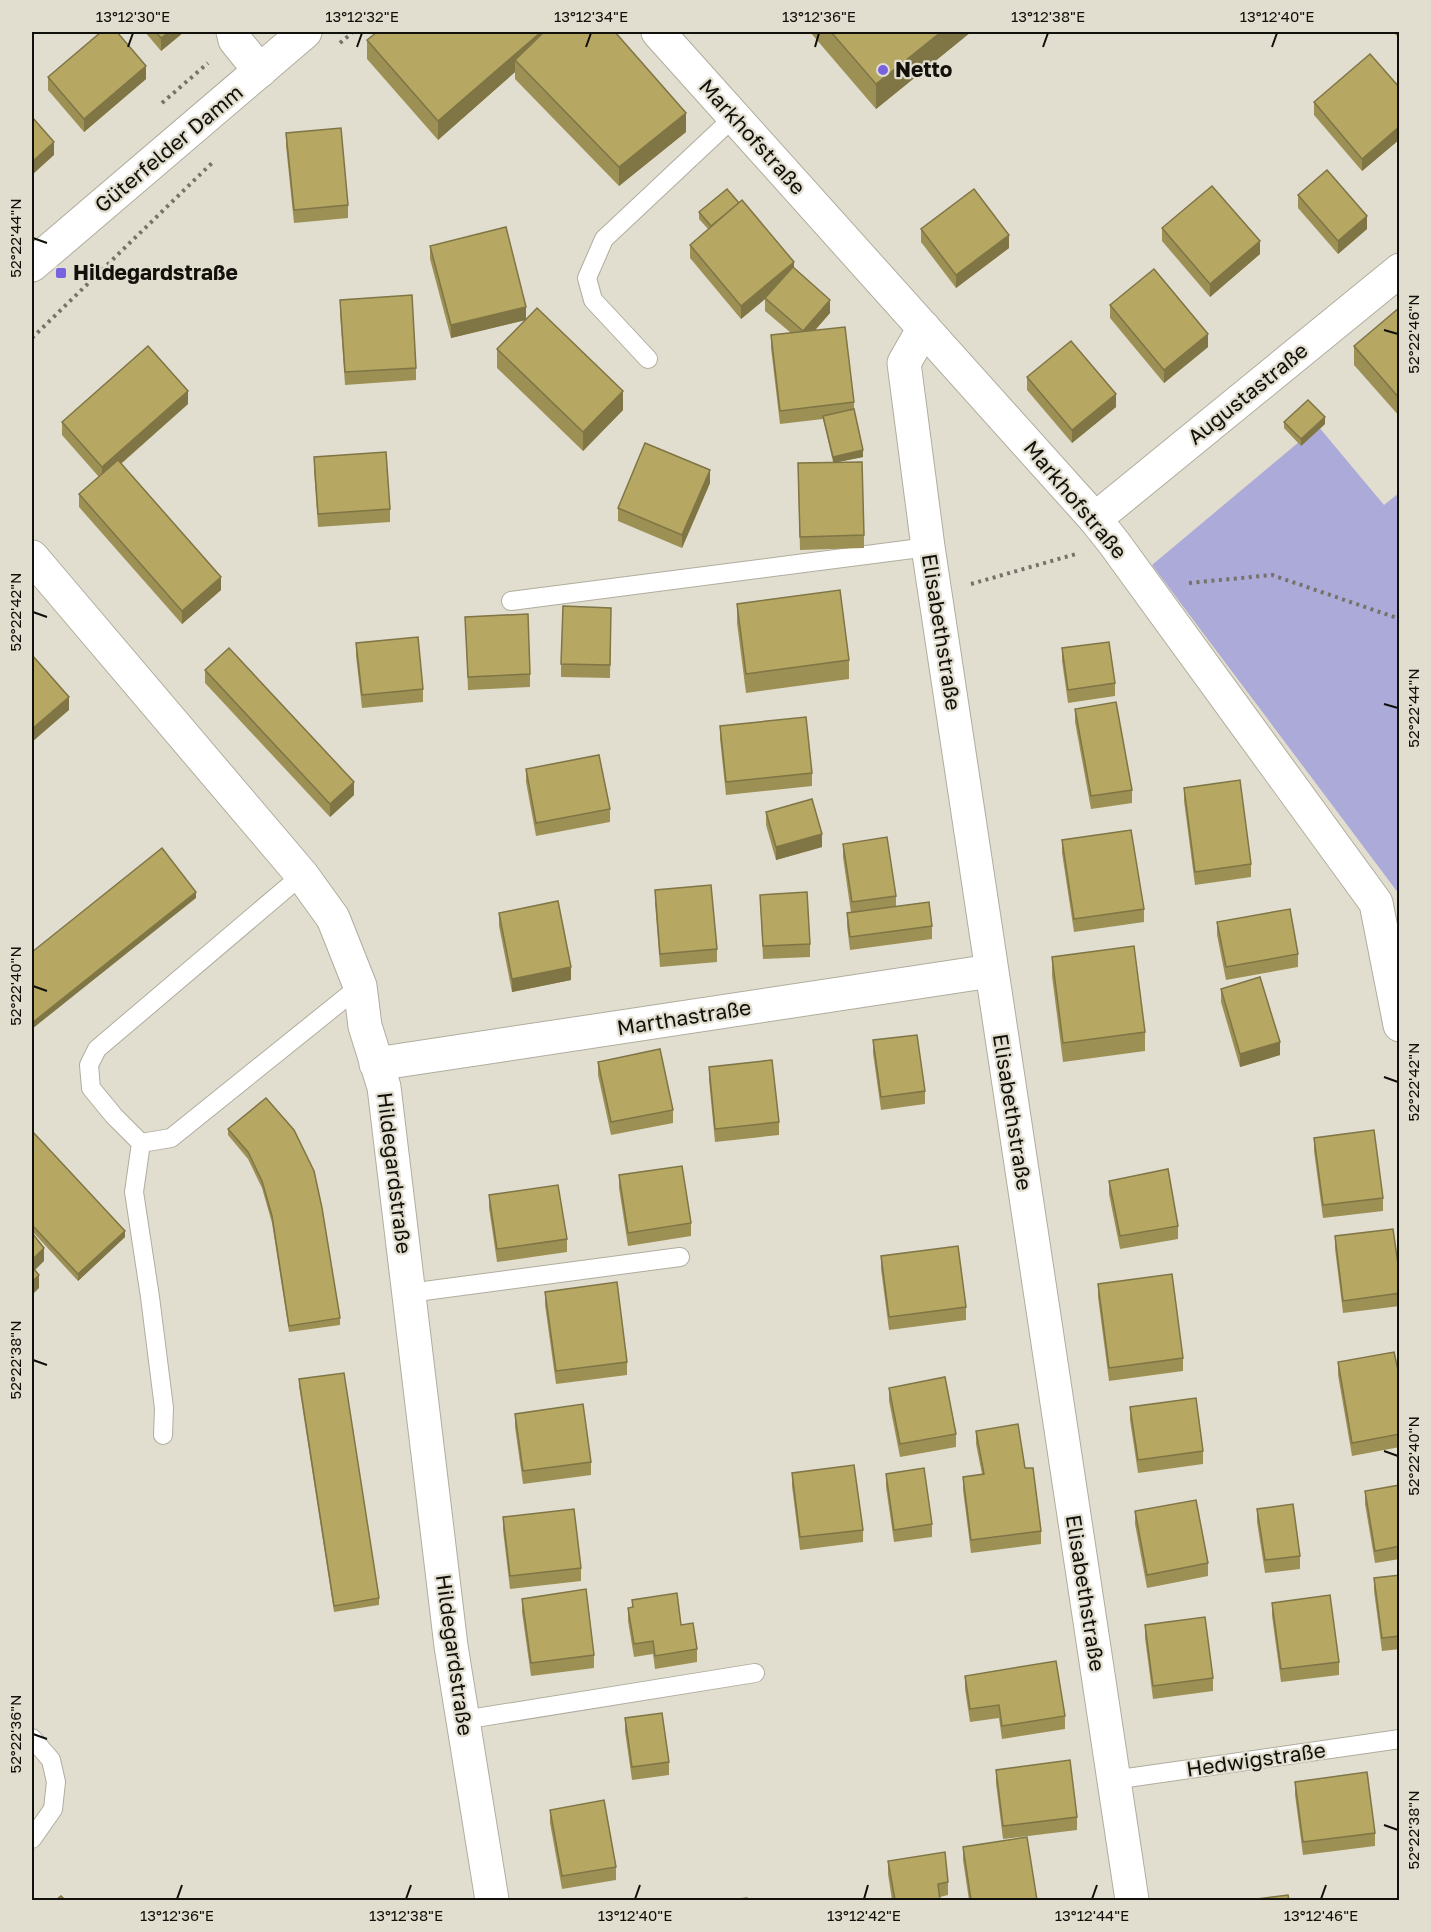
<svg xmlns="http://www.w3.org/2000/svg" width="1431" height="1932" viewBox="0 0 1431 1932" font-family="'Golos Text',sans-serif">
	<rect width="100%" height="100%" fill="#e2decf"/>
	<path fill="#acaad8" d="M1318 426 1384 505 1399 493V894L1152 565Z"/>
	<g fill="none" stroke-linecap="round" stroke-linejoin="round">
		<defs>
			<g id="lane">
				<path d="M648 359 593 300 587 278 604 239 734 117"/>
				<path d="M511 601 928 547"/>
				<path d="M302 875 97 1049 89 1065 91 1088 114 1116 141 1143 171 1138 360 986"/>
				<path d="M141 1143 134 1192 150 1297 164 1408 163 1435"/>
				<path d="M409 1293 680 1257"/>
				<path d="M463 1720 755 1673"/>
				<path d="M32 1738 51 1760 56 1782 53 1809 32 1839"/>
				<path d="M1113 1780 1400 1739"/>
			</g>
			<g id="street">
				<path d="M233 32 235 40 260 71"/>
				<path d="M658 32 1095 519 1114 543 1376 903 1400 1025"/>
				<path d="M924 328 904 363 928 547 1132 1900"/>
				<path d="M1095 519 1400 270"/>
				<path d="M32 557 302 875 333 918 360 986 365 1026 384 1087 451 1646 492 1900"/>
				<path d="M376 1064 991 971"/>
			</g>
			<path id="secondary" d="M32 265 305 32"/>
		</defs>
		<use href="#lane" stroke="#b0ad9e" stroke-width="20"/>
		<use href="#street" stroke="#b0ad9e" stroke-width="35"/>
		<use href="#secondary" stroke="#b0ad9e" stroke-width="35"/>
		<g stroke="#757369" stroke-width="4" stroke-dasharray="3 4.5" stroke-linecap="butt">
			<path d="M340 43 353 32"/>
			<path d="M162 103 208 63"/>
			<path d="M32 338 214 161"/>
			<path d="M1189 583 1272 575 1400 619"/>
			<path d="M971 584 1076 554"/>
		</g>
		<use href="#lane" stroke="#fff" stroke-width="18"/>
		<use href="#street" stroke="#fff" stroke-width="33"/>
		<use href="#secondary" stroke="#fff" stroke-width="33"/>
	</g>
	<g fill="#9d9055">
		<path d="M145 32H184L161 51Z"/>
		<path d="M615 32 686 132 619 186 515 79V72L438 140 367 59V40Z"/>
		<path d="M810 32H971L876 109Z"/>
		<path d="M1393 32H1400V39Z"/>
		<path d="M48 77 146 79 84 132 48 90Z"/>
		<path d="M1400 88V139L1362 171 1314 115V102Z"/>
		<path d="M286 133 348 205V218L294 223 286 146Z"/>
		<path d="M1298 195 1367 229 1338 254 1298 208Z"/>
		<path d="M699 212 794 268 830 313 815 330 854 402V409L863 457 838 462 864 535V548L800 550 798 476 833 462 823 419 780 424 771 348V335L791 333 765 311V299L741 319 690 258V245L708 229 699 219Z"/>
		<path d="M1162 228 1260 254 1210 297 1162 241Z"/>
		<path d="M921 229 1009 248 956 288 921 242Z"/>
		<path d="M430 246 526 319 623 410 583 451 497 368V349L525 320 451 338 430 259Z"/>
		<path d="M340 300 416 368V380L345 385 340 313Z"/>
		<path d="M1110 305 1208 347 1164 383 1110 318Z"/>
		<path d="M1400 307V417L1354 365V346Z"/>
		<path d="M1027 377 1116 407 1072 443 1027 390Z"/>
		<path d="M188 404 121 464 221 590 182 624 79 507V494L99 477 62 435V422Z"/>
		<path d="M1284 422 1325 424 1301 446 1284 428Z"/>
		<path d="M314 457 390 509V522L318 527 314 470Z"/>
		<path d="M710 483 682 548 618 521V508Z"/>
		<path d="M737 604 849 660V679L746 693 737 623Z"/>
		<path d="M611 608 610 678 561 677V664Z"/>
		<path d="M465 617 530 674V687L468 690Z"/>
		<path d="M356 643 423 689V702L362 708 356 656Z"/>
		<path d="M1062 648 1115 683V696L1068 703 1062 661Z"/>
		<path d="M205 670 354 795 330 817 205 683Z"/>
		<path d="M1075 709 1132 790V803L1091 809 1075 722Z"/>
		<path d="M720 726 812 773V786L726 795 720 739Z"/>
		<path d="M526 769 610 809V822L536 836 526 782Z"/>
		<path d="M1184 788 1251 864V877L1195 885 1184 801Z"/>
		<path d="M766 812 822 847 776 860 766 825Z"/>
		<path d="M1062 840 1144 909V922L1074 932 1062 853Z"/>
		<path d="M843 844 896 896V906L932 926V939L850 950 847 926V913H851L843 857Z"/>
		<path d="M655 890 717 949V962L660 967 655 903Z"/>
		<path d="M760 895 810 944V957L763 959Z"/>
		<path d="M499 913 571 980 512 992 499 926Z"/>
		<path d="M1217 922 1298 954V967L1226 980 1217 935Z"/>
		<path d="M1052 957 1145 1032V1051L1063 1062 1052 976Z"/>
		<path d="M1221 989 1280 1055 1240 1067 1221 1002Z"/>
		<path d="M873 1040 925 1091V1104L881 1110 873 1053Z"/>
		<path d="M598 1062 673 1110V1123L611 1135 598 1075Z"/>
		<path d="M709 1067 779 1122V1135L715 1142 709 1080Z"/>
		<path d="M228 1129 314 1171 340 1318V1325L289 1332 272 1223 262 1188 248 1159 228 1135Z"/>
		<path d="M32 1131 125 1237 78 1281 32 1231Z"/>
		<path d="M1314 1138 1383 1198V1211L1323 1218 1314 1151Z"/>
		<path d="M619 1175 691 1223V1236L628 1246 619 1188Z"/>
		<path d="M1109 1181 1178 1226V1239L1120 1249 1109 1194Z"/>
		<path d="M489 1195 567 1239V1252L497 1262 489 1208Z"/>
		<path d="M1335 1236 1400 1278V1306L1343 1313 1335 1249Z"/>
		<path d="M881 1256 966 1307V1320L889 1330 881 1269Z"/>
		<path d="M1098 1284 1183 1358V1371L1109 1381 1098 1297Z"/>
		<path d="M545 1292 627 1362V1375L556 1384 545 1305Z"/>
		<path d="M1338 1362 1400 1379V1447L1352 1456 1338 1375Z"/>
		<path d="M299 1379 379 1598V1605L334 1612 299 1386Z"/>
		<path d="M889 1388 956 1434V1447L900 1457 889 1401Z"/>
		<path d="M1130 1407 1203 1451V1464L1138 1473 1130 1420Z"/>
		<path d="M515 1414 591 1462V1475L523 1484 515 1427Z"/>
		<path d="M976 1431 1041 1531V1544L971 1553 963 1490V1477L982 1474 976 1444Z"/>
		<path d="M792 1473 863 1530V1542L800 1550 792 1486Z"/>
		<path d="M886 1474 932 1524V1537L894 1542 886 1487Z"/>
		<path d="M1400 1485V1559L1375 1563 1365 1504V1491Z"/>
		<path d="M1257 1509 1300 1556V1569L1265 1573 1257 1522Z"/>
		<path d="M1135 1511 1208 1563V1576L1147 1588 1135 1524Z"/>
		<path d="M503 1517 581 1568V1581L510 1589 503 1530Z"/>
		<path d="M1400 1575V1649L1382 1651 1374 1591V1578Z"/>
		<path d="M522 1599 594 1655V1668L531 1676 522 1612Z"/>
		<path d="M632 1600 681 1625 697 1649V1662L655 1669 653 1654 634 1657 628 1621V1608L632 1607Z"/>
		<path d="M1272 1603 1339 1662V1675L1281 1682 1272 1616Z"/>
		<path d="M1145 1625 1213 1678V1691L1153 1699 1145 1638Z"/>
		<path d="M965 1676 1065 1716V1729L1002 1739 999 1718 970 1722 965 1689Z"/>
		<path d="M625 1718 669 1762V1775L632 1780 625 1731Z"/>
		<path d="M996 1770 1077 1817V1830L1003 1839 996 1783Z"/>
		<path d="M1295 1782 1375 1833V1846L1303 1855 1295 1795Z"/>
		<path d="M550 1810 616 1867V1880L562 1889 550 1823Z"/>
		<path d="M963 1847 1037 1900H969L963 1860Z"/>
		<path d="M888 1861 948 1882V1895L940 1897V1900H892L888 1874Z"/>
	</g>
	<g fill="#7f7545">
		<path d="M169 32H184L161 51V38Z"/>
		<path d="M541 32H563L515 60V72L438 140V121Z"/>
		<path d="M941 32H971L876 109V84Z"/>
		<path d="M146 66V79L84 132V119Z"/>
		<path d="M686 113V132L619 186V167Z"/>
		<path d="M1400 126V139L1362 171V159Z"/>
		<path d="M54 142V155L32 175V162Z"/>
		<path d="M1367 216V229L1338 254V241Z"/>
		<path d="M1009 235V248L956 288V275Z"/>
		<path d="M1260 241V254L1210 297V284Z"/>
		<path d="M794 262V275L741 319V306Z"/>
		<path d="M830 300V313L803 344V331Z"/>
		<path d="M526 307V320L451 338V325Z"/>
		<path d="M1208 334V347L1164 383V370Z"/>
		<path d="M188 391V404L102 480V467Z"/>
		<path d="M623 391V410L583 451V432Z"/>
		<path d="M1116 394V407L1072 443V430Z"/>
		<path d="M1325 417V424L1301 446V439Z"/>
		<path d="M863 450V457L833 463V457Z"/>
		<path d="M710 470V483L682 548V535Z"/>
		<path d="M221 577V590L182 624V611Z"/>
		<path d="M69 697V710L32 742V729Z"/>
		<path d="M354 782V795L330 817V804Z"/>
		<path d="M822 834V847L776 860V847Z"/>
		<path d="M196 892V898L32 1029V1023Z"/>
		<path d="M571 967V980L512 992V979Z"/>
		<path d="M1280 1042V1055L1240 1067V1054Z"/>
		<path d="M125 1231V1237L78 1281V1274Z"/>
		<path d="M44 1248V1261L32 1273V1260Z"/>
		<path d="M39 1275V1288L32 1295V1282Z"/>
	</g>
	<g fill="#b6a763" stroke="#7f7545" stroke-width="1.5">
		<path d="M101 32H117L146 66 84 119 48 77Z"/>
		<path d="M156 32H169L161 38Z"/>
		<path d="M377 32H541L438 121 367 40Z"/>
		<path d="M544 32H615L686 113 619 167 515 60Z"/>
		<path d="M831 32H941L876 84Z"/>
		<path d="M1370 54 1400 88V126L1362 159 1314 102Z"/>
		<path d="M32 117 54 142 32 162Z"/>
		<path d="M341 128 348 205 294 210 286 133Z"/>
		<path d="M1327 170 1367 216 1338 241 1298 195Z"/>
		<path d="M1212 186 1260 241 1210 284 1162 228Z"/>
		<path d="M727 189 739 203 711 226 699 212Z"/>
		<path d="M974 189 1009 235 956 275 921 229Z"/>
		<path d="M742 200 794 262 741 306 690 245Z"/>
		<path d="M506 227 526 307 451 325 430 246Z"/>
		<path d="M793 267 830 300 803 331 765 298Z"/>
		<path d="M1154 269 1208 334 1164 370 1110 305Z"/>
		<path d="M412 295 416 368 345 372 340 300Z"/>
		<path d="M1400 307V399L1354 346Z"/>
		<path d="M537 308 623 391 583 432 497 349Z"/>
		<path d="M845 327 854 402 780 411 771 335Z"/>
		<path d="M1071 341 1116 394 1072 430 1027 377Z"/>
		<path d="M148 346 188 391 102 467 62 422Z"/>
		<path d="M1308 400 1325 417 1301 439 1284 422Z"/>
		<path d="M854 409 863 450 833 457 823 416Z"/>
		<path d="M645 443 710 470 682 535 618 508Z"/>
		<path d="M386 452 390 509 318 514 314 457Z"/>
		<path d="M118 460 221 577 182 611 79 494Z"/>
		<path d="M862 462 864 535 800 537 798 463Z"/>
		<path d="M840 590 849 660 746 674 737 604Z"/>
		<path d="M563 606 611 608 610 665 561 664Z"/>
		<path d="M528 614 530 674 468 677 465 617Z"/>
		<path d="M418 637 423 689 362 695 356 643Z"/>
		<path d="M1109 642 1115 683 1068 690 1062 648Z"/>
		<path d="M229 648 354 782 330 804 205 670Z"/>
		<path d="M32 655 69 697 32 729Z"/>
		<path d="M1116 702 1132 790 1091 796 1075 709Z"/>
		<path d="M806 717 812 773 726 782 720 726Z"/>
		<path d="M599 755 610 809 536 823 526 769Z"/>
		<path d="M1240 780 1251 864 1195 872 1184 788Z"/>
		<path d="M812 799 822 834 776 847 766 812Z"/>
		<path d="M1131 830 1144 909 1074 919 1062 840Z"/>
		<path d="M887 837 896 896 852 902 843 844Z"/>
		<path d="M162 848 196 892 32 1023V952Z"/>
		<path d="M711 885 717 949 660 954 655 890Z"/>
		<path d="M807 892 810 944 763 946 760 895Z"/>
		<path d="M558 901 571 967 512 979 499 913Z"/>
		<path d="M929 902 932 926 850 937 847 913Z"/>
		<path d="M1290 909 1298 954 1226 967 1217 922Z"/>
		<path d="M1134 946 1145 1032 1063 1043 1052 957Z"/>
		<path d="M1260 977 1280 1042 1240 1054 1221 989Z"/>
		<path d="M917 1035 925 1091 881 1097 873 1040Z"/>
		<path d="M660 1049 673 1110 611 1122 598 1062Z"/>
		<path d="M772 1060 779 1122 715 1129 709 1067Z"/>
		<path d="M266 1098 294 1130 314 1171 322 1208 340 1318 289 1326 272 1216 262 1181 248 1152 228 1129Z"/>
		<path d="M1374 1130 1383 1198 1323 1205 1314 1138Z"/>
		<path d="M32 1131 125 1231 78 1274 32 1225Z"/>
		<path d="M682 1166 691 1223 628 1233 619 1175Z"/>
		<path d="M1168 1169 1178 1226 1120 1236 1109 1181Z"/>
		<path d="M558 1185 567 1239 497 1249 489 1195Z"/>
		<path d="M1393 1229 1400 1278V1293L1343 1301 1335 1236Z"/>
		<path d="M32 1233 44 1248 32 1260Z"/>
		<path d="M958 1246 966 1307 889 1317 881 1256Z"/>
		<path d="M32 1267 39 1275 32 1282Z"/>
		<path d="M1172 1274 1183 1358 1109 1368 1098 1284Z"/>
		<path d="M617 1282 627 1362 556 1371 545 1292Z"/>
		<path d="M1394 1352 1400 1379V1434L1352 1443 1338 1362Z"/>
		<path d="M344 1373 379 1598 334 1606 299 1379Z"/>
		<path d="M945 1377 956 1434 900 1444 889 1388Z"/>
		<path d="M1196 1398 1203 1451 1138 1460 1130 1407Z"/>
		<path d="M583 1404 591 1462 523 1471 515 1414Z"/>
		<path d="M1018 1424 1025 1468H1033L1041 1531 971 1540 963 1477 984 1474 976 1431Z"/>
		<path d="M854 1465 863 1530 800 1537 792 1473Z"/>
		<path d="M924 1468 932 1524 894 1530 886 1474Z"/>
		<path d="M1400 1485V1546L1375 1551 1365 1491Z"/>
		<path d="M1196 1500 1208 1563 1147 1575 1135 1511Z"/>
		<path d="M1293 1504 1300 1556 1265 1560 1257 1509Z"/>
		<path d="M574 1509 581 1568 510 1576 503 1517Z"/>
		<path d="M1400 1575V1636L1382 1638 1374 1578Z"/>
		<path d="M586 1589 594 1655 531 1663 522 1599Z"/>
		<path d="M677 1593 681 1625 693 1623 697 1649 655 1656 653 1641 634 1644 628 1608 633 1607 632 1600Z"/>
		<path d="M1330 1595 1339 1662 1281 1669 1272 1603Z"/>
		<path d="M1205 1617 1213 1678 1153 1686 1145 1625Z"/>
		<path d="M1056 1661 1065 1716 1002 1726 999 1705 970 1709 965 1676Z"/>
		<path d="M662 1713 669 1762 632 1767 625 1718Z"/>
		<path d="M1070 1760 1077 1817 1003 1826 996 1770Z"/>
		<path d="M1367 1772 1375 1833 1303 1842 1295 1782Z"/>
		<path d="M604 1800 616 1867 562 1876 550 1810Z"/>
		<path d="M1027 1837 1037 1900H971L963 1847Z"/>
		<path d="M945 1852 948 1882 938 1884 940 1900H895L888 1861Z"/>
		<path d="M1288 1895 1289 1900H1250Z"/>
		<path d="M61 1896 65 1900H56Z"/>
		<path d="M747 1898 748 1900H731Z"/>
	</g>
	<path fill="none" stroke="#11100a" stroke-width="2" d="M128 47 133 33M357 47 362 33M586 47 591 33M815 47 819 33M1043 47 1048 33M1272 47 1277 33M33 238 47 243M1384 330 1398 334M33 612 47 617M1384 704 1398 708M33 986 47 991M1384 1077 1398 1082M33 1360 47 1365M1384 1451 1398 1456M33 1734 47 1739M1384 1825 1398 1830M177 1899 182 1885M406 1899 411 1885M635 1899 640 1885M864 1899 868 1885M1092 1899 1097 1885M1321 1899 1326 1885"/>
	<g fill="#7763dd" stroke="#e2decf" stroke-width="2">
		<circle cx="883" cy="70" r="6"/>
		<rect x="55" y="267" width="12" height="12" rx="3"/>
	</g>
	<g text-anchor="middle" stroke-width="4.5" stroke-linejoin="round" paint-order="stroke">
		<g font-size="21" font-weight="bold" fill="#11100a" stroke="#e2decf" text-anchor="start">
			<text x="895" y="77">Netto</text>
			<text x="73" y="280">Hildegardstraße</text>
		</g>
		<g font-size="21" fill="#11100a" stroke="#e2decf">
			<text transform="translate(752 137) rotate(48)" y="7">Markhofstraße</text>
			<text transform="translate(169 149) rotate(-40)" y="7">Güterfelder Damm</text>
			<text transform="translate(1248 394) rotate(-39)" y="7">Augustastraße</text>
			<text transform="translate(1075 500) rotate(50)" y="7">Markhofstraße</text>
			<text transform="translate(941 632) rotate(81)" y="7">Elisabethstraße</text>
			<text transform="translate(684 1018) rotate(-9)" y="7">Marthastraße</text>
			<text transform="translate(1012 1112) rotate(81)" y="7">Elisabethstraße</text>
			<text transform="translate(394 1173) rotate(83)" y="7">Hildegardstraße</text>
			<text transform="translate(1085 1593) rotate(81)" y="7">Elisabethstraße</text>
			<text transform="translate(454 1655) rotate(82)" y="7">Hildegardstraße</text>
			<text transform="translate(1256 1760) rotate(-8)" y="7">Hedwigstraße</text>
		</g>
	</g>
	<rect width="1431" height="1932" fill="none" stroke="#e2decf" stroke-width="66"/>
	<rect x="33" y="33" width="1365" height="1866" fill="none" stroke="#11100a" stroke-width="2"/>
	<g font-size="15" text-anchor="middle" fill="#11100a">
		<text x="133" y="22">13°12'30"E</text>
		<text x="362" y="22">13°12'32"E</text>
		<text x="591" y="22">13°12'34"E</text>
		<text x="819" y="22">13°12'36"E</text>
		<text x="1048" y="22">13°12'38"E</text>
		<text x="1277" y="22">13°12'40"E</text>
		<text transform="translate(16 238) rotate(-90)" y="5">52°22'44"N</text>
		<text transform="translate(1414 334) rotate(-90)" y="5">52°22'46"N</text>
		<text transform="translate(16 612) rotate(-90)" y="5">52°22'42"N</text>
		<text transform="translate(1414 708) rotate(-90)" y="5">52°22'44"N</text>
		<text transform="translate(16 986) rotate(-90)" y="5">52°22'40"N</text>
		<text transform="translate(1414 1082) rotate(-90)" y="5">52°22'42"N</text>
		<text transform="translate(16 1360) rotate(-90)" y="5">52°22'38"N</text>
		<text transform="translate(1414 1456) rotate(-90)" y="5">52°22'40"N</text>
		<text transform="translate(16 1734) rotate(-90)" y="5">52°22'36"N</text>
		<text transform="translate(1414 1830) rotate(-90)" y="5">52°22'38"N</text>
		<text x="177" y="1921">13°12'36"E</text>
		<text x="406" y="1921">13°12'38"E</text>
		<text x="635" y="1921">13°12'40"E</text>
		<text x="864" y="1921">13°12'42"E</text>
		<text x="1092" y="1921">13°12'44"E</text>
		<text x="1321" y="1921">13°12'46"E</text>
	</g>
</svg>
